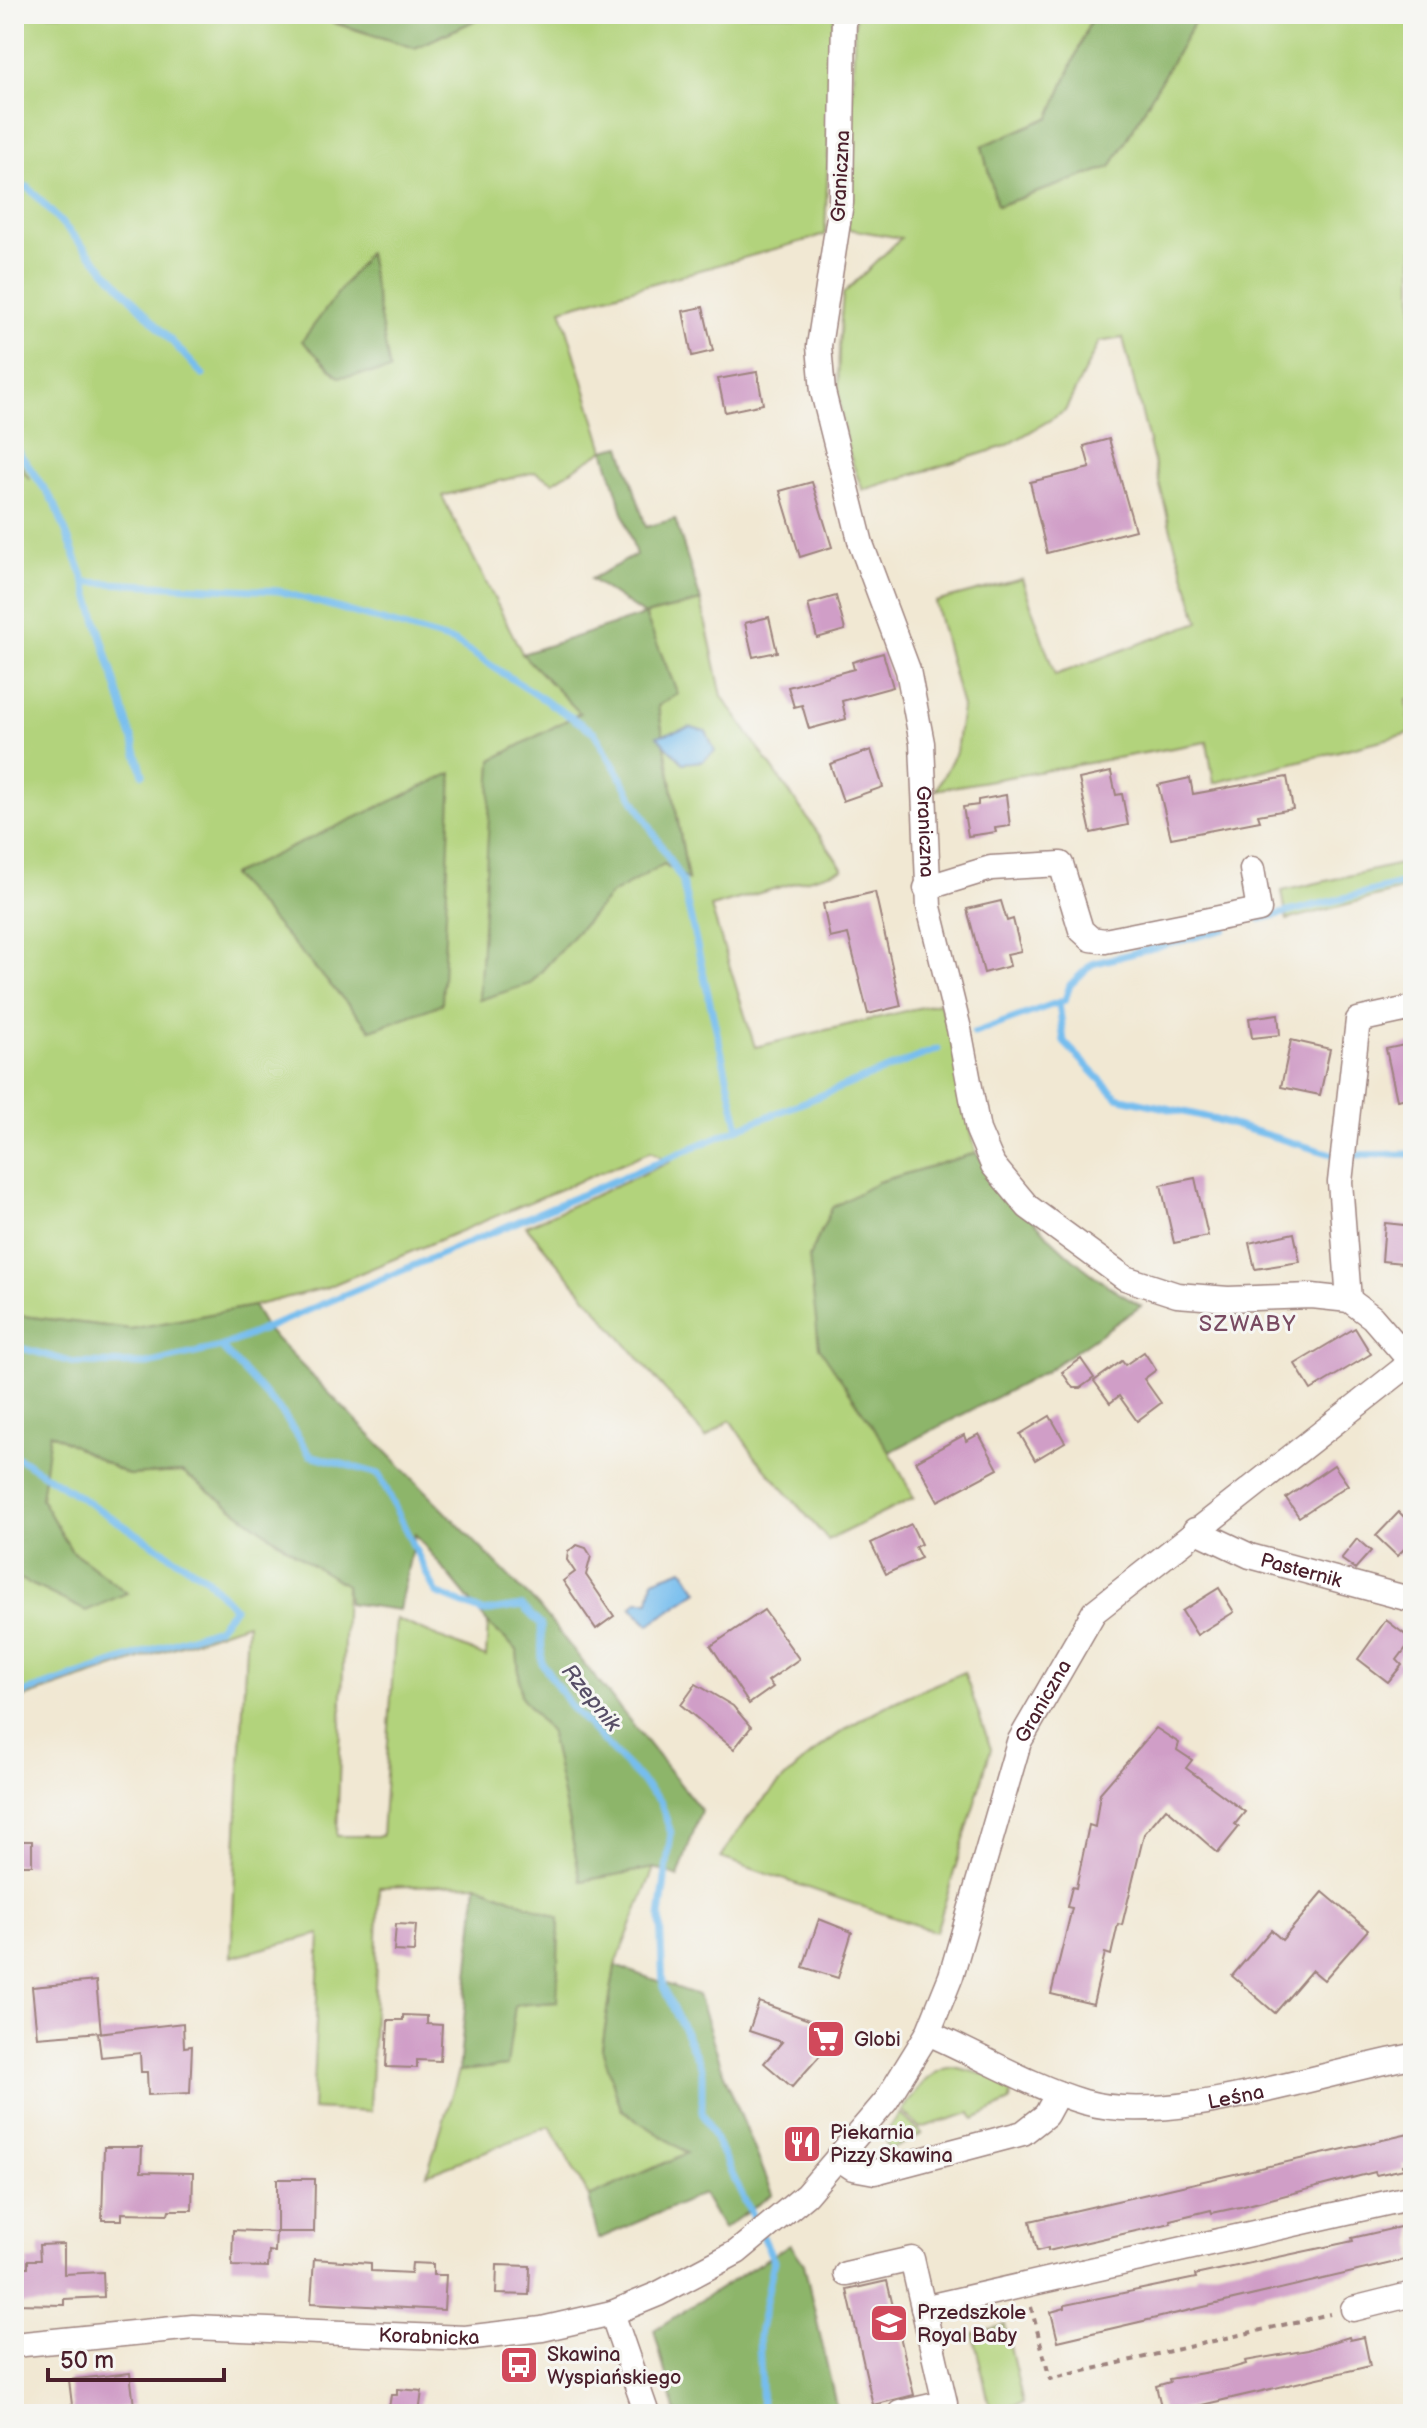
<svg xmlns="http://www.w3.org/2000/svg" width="1427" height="2428" viewBox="0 0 1427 2428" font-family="'Balsamiq Sans',sans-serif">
	<rect width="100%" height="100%" fill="#f6f6f2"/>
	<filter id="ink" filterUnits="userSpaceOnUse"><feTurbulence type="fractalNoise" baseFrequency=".0125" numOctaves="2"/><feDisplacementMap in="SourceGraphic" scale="16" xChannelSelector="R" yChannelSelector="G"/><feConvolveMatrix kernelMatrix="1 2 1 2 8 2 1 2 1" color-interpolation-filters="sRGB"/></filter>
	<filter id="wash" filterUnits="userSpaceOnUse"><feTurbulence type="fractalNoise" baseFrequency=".006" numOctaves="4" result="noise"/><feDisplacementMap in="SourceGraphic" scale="32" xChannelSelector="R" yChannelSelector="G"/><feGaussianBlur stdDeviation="1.8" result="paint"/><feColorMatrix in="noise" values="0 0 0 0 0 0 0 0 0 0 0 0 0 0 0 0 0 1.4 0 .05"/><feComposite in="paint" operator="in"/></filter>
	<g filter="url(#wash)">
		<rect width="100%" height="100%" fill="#f1e8d3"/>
		<g fill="#b2d37b" stroke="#7e7953" stroke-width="2">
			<path d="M14 14H330L333 23 415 48 489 14H834L825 235 561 309 604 450 553 482 535 472 442 496 522 653 580 713 492 760 530 984 610 895 664 864 688 879 658 705 678 694 645 615 701 601 722 696 843 869 711 907 755 1047 939 1003 950 1033 976 1153 878 1182 890 1452 914 1498 828 1540 756 1458 730 1420 706 1438 526 1226 670 1162 651 1151 325 1288 253 1306 131 1329 14 1315V460L30 480 14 453Z"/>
			<path d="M855 14H1153L1090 22 1050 117 982 146 998 206 1111 167 1199 14H1413V699L1407 700 1410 733 1214 783 1207 742 936 790 956 752 962 707 935 602 1022 579 1055 675 1199 622 1173 538 1123 338 1099 342 1065 411 1006 446 863 490C832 421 837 367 843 294L901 238 848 229Z"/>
			<path d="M1413 861V887L1287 920 1282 891Z"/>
			<path d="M49 1432 128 1475 182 1472 309 1563 346 1585 337 1836H382L396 1619 486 1657 488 1623 517 1650 521 1696 550 1732 581 1881 654 1868 615 1966 602 2048 621 2109 688 2153 589 2197 550 2126 427 2174 459 2071 506 2066 515 2005 557 2002 559 1918 476 1884 379 1887 370 2112 312 2109 320 1934 231 1957 247 1623 14 1701V1576L86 1610 126 1593 71 1550 41 1499Z"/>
			<path d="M964 1672 991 1749 936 1932 721 1858C753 1800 821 1739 880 1709 907 1695 937 1684 964 1672Z"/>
			<path d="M954 2067 990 2076 1005 2082 1011 2090 1010 2102 974 2119 971 2113 920 2128 902 2111C918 2090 927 2070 954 2067Z"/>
			<path d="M900 2113 922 2134 889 2151 884 2136Z"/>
			<path d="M1005 2325 1023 2403 991 2411 973 2333Z"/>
		</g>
		<g fill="#8db56b" stroke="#6c6a4b" stroke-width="2">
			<path d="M330 14H489L415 48 333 22Z"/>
			<path d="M1153 14H1199L1111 167 997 206 982 146 1050 117 1090 22Z"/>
			<path d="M368 253 390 371 339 377 302 341Z"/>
			<path d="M621 446 646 527 675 519 701 601 645 615 678 694 658 706 688 880 664 864 610 895 530 984 479 1000 492 760 580 713 522 654 644 615 591 579 636 555 604 450Z"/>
			<path d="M452 773 442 1004 371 1030 231 875Z"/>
			<path d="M976 1153C1022 1212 1074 1270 1141 1306L1045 1372 890 1452 819 1347 809 1257 832 1208 878 1182Z"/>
			<path d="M253 1306 267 1330 538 1606 701 1810 678 1877 654 1868 581 1881 550 1733 521 1696 517 1650 488 1623 415 1534 399 1610 348 1603 346 1585 309 1563 182 1472 128 1475 50 1433 41 1499 71 1550 127 1593 86 1611 14 1576V1315L131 1329Z"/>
			<path d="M477 1884 559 1918 557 2002 515 2005 507 2066 459 2071Z"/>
			<path d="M615 1966 698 1995 725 2077 773 2194 723 2229 703 2194 598 2239 589 2197 687 2153 621 2109 602 2048Z"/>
			<path d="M790 2244 804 2264 838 2414H676L654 2330Z"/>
		</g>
		<g fill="#76bdee" stroke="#606e8c" stroke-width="2">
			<path d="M691 727 706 731 715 751 703 761 683 763 657 736Z"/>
			<path d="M683 1569 698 1591 649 1625 631 1607 638 1601H649L653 1580Z"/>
		</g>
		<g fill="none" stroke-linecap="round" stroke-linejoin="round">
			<g stroke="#76bdee" stroke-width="7">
				<path d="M14 187H28L203 375"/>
				<path d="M14 445 55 504 85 582 143 774"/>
				<path d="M85 582 279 591 455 642 594 732 682 881 739 1128"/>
				<path d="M1260 919 1413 881"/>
				<path d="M1059 1003 1064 1042 1117 1097 1206 1117 1335 1155"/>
				<path d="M974 1033 1065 1000 1070 985 1092 964 1225 929"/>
				<path d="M1349 1155 1413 1154"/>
				<path d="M14 1346 74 1363 147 1364 221 1347 283 1414 310 1455 379 1474 436 1593 483 1612 522 1606 541 1625 542 1663 571 1707 660 1801 671 1833 660 1917 663 1987 702 2068V2112L774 2261 759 2335 762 2414"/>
				<path d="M221 1347 739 1128 938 1049"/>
				<path d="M14 1455 206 1578 234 1608 217 1628 14 1696"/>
			</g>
		</g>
		<g id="blocks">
			<g fill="#d09ec7">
				<path d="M703 307 713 351 692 356 683 311Z"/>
				<path d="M757 372 763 404 725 412 718 379Z"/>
				<path d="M1109 439 1135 530 1047 553 1030 482 1090 468 1084 446Z"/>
				<path d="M812 482 832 547 800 557 780 491Z"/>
				<path d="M836 596 845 630 817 638 808 604Z"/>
				<path d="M769 617 777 652 753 657 745 623Z"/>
				<path d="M883 653 893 687 842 701 846 719 809 729 802 705 794 707 788 687 854 669 852 662Z"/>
				<path d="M871 750 883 787 843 801 830 764Z"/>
				<path d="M1111 772 1116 795 1122 794 1128 825 1091 833 1079 779Z"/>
				<path d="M1287 777 1293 809 1258 815 1260 821 1171 838 1158 785 1190 778 1193 794Z"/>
				<path d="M1006 795 1010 826 995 828 996 832 968 836 963 807 978 805V800Z"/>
				<path d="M875 892 901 1006 868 1014 848 934 830 938 823 904Z"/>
				<path d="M1001 901 1007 921 1013 919 1021 951 1007 954 1010 966 984 973 967 909Z"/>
				<path d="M1278 1014 1280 1035 1252 1038 1249 1018Z"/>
				<path d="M1291 1040 1330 1049 1320 1095 1281 1087Z"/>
				<path d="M1413 1043V1097L1397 1100 1386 1049Z"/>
				<path d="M1195 1178 1208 1236 1174 1243 1161 1185Z"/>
				<path d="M1385 1223 1413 1226V1264L1382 1261Z"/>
				<path d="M1294 1233 1300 1262 1255 1269 1249 1243Z"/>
				<path d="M1355 1328 1371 1354 1311 1390 1295 1364Z"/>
				<path d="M1144 1352 1156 1370 1144 1379 1161 1403 1137 1421 1119 1396 1110 1403 1094 1381 1122 1361 1125 1365Z"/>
				<path d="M1081 1359 1094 1378 1080 1388H1073L1062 1372Z"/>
				<path d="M1050 1416 1065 1442 1035 1460 1020 1434Z"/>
				<path d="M979 1434 998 1469 938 1501 916 1461 964 1435 966 1441Z"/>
				<path d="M1334 1465 1348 1485 1299 1517 1286 1498Z"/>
				<path d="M1399 1512 1413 1526V1540L1397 1556 1376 1536Z"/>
				<path d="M911 1524 921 1544 915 1547 921 1558 886 1574 871 1543Z"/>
				<path d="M1357 1539 1371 1551 1355 1569 1341 1559Z"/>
				<path d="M577 1545 586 1548 591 1556 586 1575 614 1616 596 1629 563 1581 575 1572 567 1560 568 1551Z"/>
				<path d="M1219 1588 1234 1612 1197 1635 1182 1611Z"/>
				<path d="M764 1610 799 1659 768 1681 773 1687 749 1704 711 1646Z"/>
				<path d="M1386 1620 1412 1640 1397 1660 1402 1665 1388 1682 1358 1659Z"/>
				<path d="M696 1684 733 1706 751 1727 734 1749 681 1705Z"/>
				<path d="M1156 1728 1179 1743 1177 1750 1192 1760 1186 1768 1245 1812 1235 1824 1239 1827 1218 1853 1166 1808 1144 1834 1122 1925 1118 1924 1111 1955 1105 1953 1093 2004 1051 1994 1072 1908 1067 1907 1072 1887 1076 1888 1089 1825 1095 1827 1100 1793Z"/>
				<rect x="14" y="1841" width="18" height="24"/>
				<path d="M1323 1892 1368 1930 1324 1980 1312 1970 1275 2013 1232 1976 1271 1930 1282 1940Z"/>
				<path d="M819 1919 852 1932 838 1978 803 1967Z"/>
				<path d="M396 1924 416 1925 414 1952 394 1951Z"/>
				<path d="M96 1981 101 2032 37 2037 32 1987Z"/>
				<path d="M759 2002 837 2030 829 2053 824 2051 792 2087 764 2063 782 2042 749 2031Z"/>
				<path d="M403 2015 427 2016V2024L442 2025 440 2061 417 2060V2068L386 2067 388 2020H403Z"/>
				<path d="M183 2023 184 2047 192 2046 190 2093 148 2095 147 2072H141L140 2053 101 2057 98 2033Z"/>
				<path d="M1413 2133V2163L1403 2165 1404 2169 1376 2175 1375 2172 1240 2207 1212 2213 1211 2210 1170 2220 1171 2223 1048 2251V2248L1037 2251 1030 2221Z"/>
				<path d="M104 2147H142L141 2172 193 2173 192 2210H169L168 2214 122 2213V2220H102Z"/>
				<path d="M277 2179H315L314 2232H277Z"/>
				<path d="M1413 2224V2258L1058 2341 1051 2312 1065 2308V2305L1196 2278 1195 2275 1353 2241 1352 2238Z"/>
				<path d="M233 2230 276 2232 275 2252 269 2251 268 2267 232 2266Z"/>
				<path d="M64 2244V2274L103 2272 104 2297 64 2299V2305L14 2304V2267H28V2260H40L39 2245Z"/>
				<path d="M314 2259 371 2263V2271L411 2273 412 2263 433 2264V2275H446L444 2310 311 2303Z"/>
				<path d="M497 2265 530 2266 529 2295 496 2294Z"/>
				<path d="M887 2281 914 2395 873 2405 847 2290Z"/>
				<path d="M1349 2337 1350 2340 1364 2337 1370 2366 1163 2414 1156 2386 1170 2382 1169 2379 1232 2368 1246 2364 1245 2361 1308 2350Z"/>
				<path d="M130 2373 134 2406 73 2413 69 2380Z"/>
				<path d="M397 2389 422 2391 419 2414H388L391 2395H397Z"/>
			</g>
		</g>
	</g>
	<g filter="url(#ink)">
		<use href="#blocks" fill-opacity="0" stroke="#9e847f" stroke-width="2"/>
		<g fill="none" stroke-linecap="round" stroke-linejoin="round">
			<defs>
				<g id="minor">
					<path id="s1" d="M844 14 841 203 819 346 823 392 861 544 908 670 922 743 929 907 959 1029 978 1130 993 1165 1028 1207 1125 1278 1177 1295 1228 1299 1312 1296 1349 1300 1372 1317 1411 1362"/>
					<path d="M926 888 991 868 1061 864 1081 930 1091 939 1105 941 1259 910 1252 869"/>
					<path d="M1349 1300 1340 1182 1358 1020 1413 1008"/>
					<path id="s2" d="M1195 1530 1250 1556 1413 1600"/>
					<path id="s3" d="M928 2033C979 2055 1030 2086 1084 2102 1171 2127 1322 2072 1413 2056"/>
					<path d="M838 2158 853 2168 875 2172 1023 2133 1046 2115 1058 2093"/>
					<path d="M846 2274 912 2259 945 2403 900 2413"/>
					<path d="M923 2308 1413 2197"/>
					<path d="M1353 2309 1413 2294"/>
					<path d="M612 2313 647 2414"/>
					<path id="s4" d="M14 2345 193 2327 465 2338 542 2329 612 2313 658 2294 737 2252 806 2195 886 2101 928 2033 951 1976 1019 1742 1094 1612 1413 1361"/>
				</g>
			</defs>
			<use href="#minor" stroke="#9e847f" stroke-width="27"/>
			<path stroke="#9e847f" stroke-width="4" stroke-dasharray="6 6" stroke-linecap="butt" d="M1031 2307 1050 2379 1330 2314"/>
			<use href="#minor" stroke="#fff" stroke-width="24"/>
		</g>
	</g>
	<defs>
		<symbol id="supermarket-square" viewBox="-11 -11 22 22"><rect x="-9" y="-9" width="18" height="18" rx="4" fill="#d1495b" stroke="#f6f6f2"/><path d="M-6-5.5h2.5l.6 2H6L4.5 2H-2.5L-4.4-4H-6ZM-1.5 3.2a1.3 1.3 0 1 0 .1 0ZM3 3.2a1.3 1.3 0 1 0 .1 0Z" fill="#fff"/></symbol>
		<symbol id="restaurant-square" viewBox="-11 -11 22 22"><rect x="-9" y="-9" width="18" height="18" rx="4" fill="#d1495b" stroke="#f6f6f2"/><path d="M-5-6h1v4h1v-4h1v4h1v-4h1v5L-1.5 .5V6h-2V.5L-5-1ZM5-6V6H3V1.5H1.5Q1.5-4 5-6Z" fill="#fff"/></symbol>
		<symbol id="school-square" viewBox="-11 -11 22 22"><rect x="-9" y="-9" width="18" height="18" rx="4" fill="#d1495b" stroke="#f6f6f2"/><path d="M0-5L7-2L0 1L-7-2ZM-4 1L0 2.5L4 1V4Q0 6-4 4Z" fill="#fff"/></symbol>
		<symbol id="bus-square" viewBox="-11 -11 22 22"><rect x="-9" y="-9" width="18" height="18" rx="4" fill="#d1495b" stroke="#f6f6f2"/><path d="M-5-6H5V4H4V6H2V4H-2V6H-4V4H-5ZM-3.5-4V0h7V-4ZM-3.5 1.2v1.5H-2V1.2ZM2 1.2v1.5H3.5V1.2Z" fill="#fff"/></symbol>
	</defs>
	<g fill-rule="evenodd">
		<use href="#supermarket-square" x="804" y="2017" width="44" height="44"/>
		<use href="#restaurant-square" x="780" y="2122" width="44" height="44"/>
		<use href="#school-square" x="867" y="2301" width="44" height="44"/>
		<use href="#bus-square" x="497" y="2343" width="44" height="44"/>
	</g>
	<g text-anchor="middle" stroke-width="6" stroke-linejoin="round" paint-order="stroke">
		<g font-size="20" fill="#4a1f2b" stroke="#f6f6f2">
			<text transform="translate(840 176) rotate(-87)" y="7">Graniczna</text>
			<text dy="7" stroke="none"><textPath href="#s1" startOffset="834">Graniczna</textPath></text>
			<text dy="7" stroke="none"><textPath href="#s2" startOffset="114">Pasternik</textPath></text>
			<text dy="7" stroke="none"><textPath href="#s4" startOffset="1386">Graniczna</textPath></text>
			<text dy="7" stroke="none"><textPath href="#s3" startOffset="324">Leśna</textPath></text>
			<text dy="7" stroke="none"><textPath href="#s4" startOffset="416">Korabnicka</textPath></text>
		</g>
		<g font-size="20" fill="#4a1f2b" stroke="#f6f6f2" text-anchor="start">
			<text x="854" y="2046">Globi</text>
			<text x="830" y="2139">Piekarnia<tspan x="830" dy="23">Pizzy Skawina</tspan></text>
			<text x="917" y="2319">Przedszkole<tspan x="917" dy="23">Royal Baby</tspan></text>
			<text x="547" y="2361">Skawina<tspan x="547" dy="23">Wyspiańskiego</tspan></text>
		</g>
		<g font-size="22" letter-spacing="2" fill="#794b62" stroke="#f6f6f2">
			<text x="1248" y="1331">SZWABY</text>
		</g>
		<g font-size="22" font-style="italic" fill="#574e66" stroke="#f6f6f2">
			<text transform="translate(592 1697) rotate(51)" y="8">Rzepnik</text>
		</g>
	</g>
	<rect width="1427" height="2428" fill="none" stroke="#f6f6f2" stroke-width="48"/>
	<path d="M48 2368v12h176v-12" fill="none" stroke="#4a1f2b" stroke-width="4"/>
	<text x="60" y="2368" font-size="24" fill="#4a1f2b" stroke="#f6f6f2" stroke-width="6" paint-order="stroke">50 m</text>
</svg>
